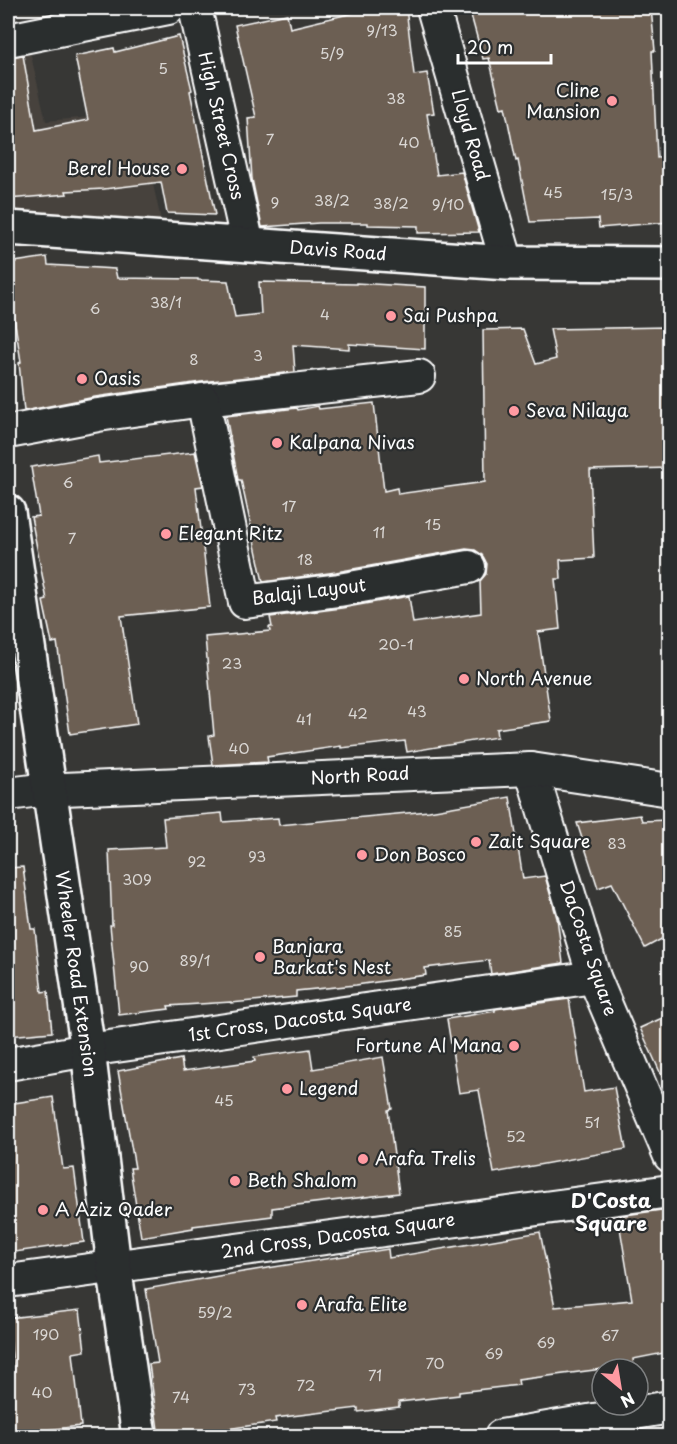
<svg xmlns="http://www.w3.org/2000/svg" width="677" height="1444" viewBox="0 0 677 1444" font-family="'Playpen Sans',sans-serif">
	<rect width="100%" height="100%" fill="#373735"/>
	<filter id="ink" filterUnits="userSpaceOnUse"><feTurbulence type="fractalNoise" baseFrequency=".0167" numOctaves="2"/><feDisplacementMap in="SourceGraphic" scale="12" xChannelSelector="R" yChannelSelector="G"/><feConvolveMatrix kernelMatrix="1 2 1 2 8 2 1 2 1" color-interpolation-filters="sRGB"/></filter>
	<g filter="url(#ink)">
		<path fill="#47433e" d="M29 47 46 121 137 113 161 220 8 210V52Z"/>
		<g fill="#6c5f53" stroke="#fff" stroke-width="1.5">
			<path d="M352 8H406L414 75 427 73 434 113 427 114 437 175 462 172 479 232 418 233V226L368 225V223H319L262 227 252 179 248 118 256 117 235 25 287 14 290 28 353 13Z"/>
			<path d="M469 8H651L655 51H652L657 158 669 157V222L599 228 598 219 530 222 518 160 516 161 505 107 501 108 489 58 483 59Z"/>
			<path d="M179 36 192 90 190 91 215 215 167 213 161 182 104 189 66 191 67 194 8 199V57L23 55 36 130 88 120 75 56 114 48 115 52Z"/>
			<path d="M47 257 48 265 115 269 117 278 198 279V280L228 281 235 317 261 314 259 282 356 284V283L425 287V349L349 344V349L293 345 295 372 201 382 95 397 24 411 19 363 21 362 8 278V263Z"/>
			<path d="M669 327V468L590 470 594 558 560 560 561 579H555L560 629 538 632 551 721 496 729 497 737 407 752 405 741 341 748V746L267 757 268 762 213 765 209 736 214 735 205 637 270 631 269 627H272L270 617 342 608 409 596 413 623 481 613 480 581 486 574 487 564 482 555 475 550 466 549 336 572 263 582 241 480H238L226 416 297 408 298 410 318 406 319 409 374 403 384 491 397 488 398 494 485 482 483 330 523 329 536 364 556 359 550 329Z"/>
			<path d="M195 452 203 486 196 487 210 607 121 616 137 724 70 734 57 642 52 643 43 601 47 600 31 517 39 516 31 467 98 456 99 463Z"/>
			<path d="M510 797 523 879 545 876 557 918 563 963 491 974 489 960 425 968 426 975 356 985 296 991V997L231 1003V1002L168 1006 169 1009 119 1015 110 925H112L109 850 166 847 163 818 222 813 223 822 278 818 279 825 429 811Z"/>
			<path d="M640 815 642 821 669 820V935L645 948 612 883 598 888 577 823Z"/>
			<path d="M23 867 31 929H35L42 992 48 991 52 1032 8 1036V868Z"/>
			<path d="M569 999 584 1092 614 1087 626 1149 494 1173 479 1090 459 1093 447 1019 495 1011V1009Z"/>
			<path d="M669 1015V1092L640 1028Z"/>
			<path d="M310 1049 313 1069 383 1057 392 1109 388 1110 399 1193 272 1208V1216L193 1226V1228L141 1237 130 1168H135L118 1071 181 1059 183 1071 255 1061 254 1057Z"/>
			<path d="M53 1097 63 1169 74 1168 84 1242 8 1253V1104Z"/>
			<path d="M669 1209V1352L633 1359 634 1367 602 1369 518 1380 519 1385 459 1392V1395L399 1402V1407L358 1412V1408L275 1418 276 1422 213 1431V1432L183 1437H159L149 1364 158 1363 146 1289 224 1275 388 1249 389 1258 540 1232 555 1307 632 1300 618 1216Z"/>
			<path d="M80 1310 85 1351 73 1353 81 1426 10 1434 8 1377H14L8 1318Z"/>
		</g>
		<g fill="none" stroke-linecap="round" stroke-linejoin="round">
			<defs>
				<g id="minor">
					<path d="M195 8 248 245"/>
					<path d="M433 8 507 263"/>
					<path d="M8 40 168 8"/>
					<path d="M203 400 419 376"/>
					<path d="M8 432 98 415 203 400 245 602 339 590 469 567"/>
					<path d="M531 769 594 977 670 1156"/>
					<path d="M8 794 40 790 531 769 670 790"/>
					<path d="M8 1064 88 1050 594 977"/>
					<path d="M8 1281 670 1191"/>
					<path d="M501 1436 670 1407"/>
				</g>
				<g id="tertiary">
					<path d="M8 228 507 263 670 264"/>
					<path d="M8 512 88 1050 114 1266 139 1436"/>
				</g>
			</defs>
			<use href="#minor" stroke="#fff" stroke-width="36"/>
			<use href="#tertiary" stroke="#fff" stroke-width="38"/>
			<use href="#minor" stroke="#2a2d2e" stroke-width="32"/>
			<use href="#tertiary" stroke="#2a2d2e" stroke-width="33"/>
		</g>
	</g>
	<g fill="#ff9aa2" stroke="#2a2d2e" stroke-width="2">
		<circle cx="612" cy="101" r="6"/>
		<circle cx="182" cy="169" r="6"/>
		<circle cx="391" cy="316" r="6"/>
		<circle cx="82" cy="379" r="6"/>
		<circle cx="514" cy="411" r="6"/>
		<circle cx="277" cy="443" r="6"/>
		<circle cx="166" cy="534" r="6"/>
		<circle cx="464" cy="679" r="6"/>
		<circle cx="476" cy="842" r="6"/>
		<circle cx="362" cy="855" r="6"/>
		<circle cx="260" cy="957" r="6"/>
		<circle cx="514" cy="1046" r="6"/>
		<circle cx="287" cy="1089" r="6"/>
		<circle cx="363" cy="1159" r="6"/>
		<circle cx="235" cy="1181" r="6"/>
		<circle cx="43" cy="1210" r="6"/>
		<circle cx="302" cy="1305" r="6"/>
	</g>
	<g text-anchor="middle" stroke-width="4.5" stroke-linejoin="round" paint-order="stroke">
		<g font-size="15" fill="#dad7d4">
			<text x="382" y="36">9/13</text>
			<text x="332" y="59">5/9</text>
			<text x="163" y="74">5</text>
			<text x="396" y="104">38</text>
			<text x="270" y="145">7</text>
			<text x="409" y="148">40</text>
			<text x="553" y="198">45</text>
			<text x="617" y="200">15/3</text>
			<text x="332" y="206">38/2</text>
			<text x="275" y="208">9</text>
			<text x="391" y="209">38/2</text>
			<text x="448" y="210">9/10</text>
			<text x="166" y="308">38/1</text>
			<text x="95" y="314">6</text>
			<text x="325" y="320">4</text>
			<text x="258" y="361">3</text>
			<text x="194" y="365">8</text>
			<text x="68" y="488">6</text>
			<text x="289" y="512">17</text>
			<text x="433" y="530">15</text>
			<text x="379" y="538">11</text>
			<text x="72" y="544">7</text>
			<text x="305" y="565">18</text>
			<text x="396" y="650">20-1</text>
			<text x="232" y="669">23</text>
			<text x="417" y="717">43</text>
			<text x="358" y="719">42</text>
			<text x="304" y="725">41</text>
			<text x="239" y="754">40</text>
			<text x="617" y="849">83</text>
			<text x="257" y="862">93</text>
			<text x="197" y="867">92</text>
			<text x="137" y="885">309</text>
			<text x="453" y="937">85</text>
			<text x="195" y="966">89/1</text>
			<text x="139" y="972">90</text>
			<text x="224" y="1106">45</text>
			<text x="592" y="1128">51</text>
			<text x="516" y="1142">52</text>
			<text x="215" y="1318">59/2</text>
			<text x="46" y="1340">190</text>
			<text x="610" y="1341">67</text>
			<text x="546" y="1348">69</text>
			<text x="494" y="1359">69</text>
			<text x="435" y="1369">70</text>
			<text x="375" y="1381">71</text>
			<text x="306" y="1391">72</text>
			<text x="247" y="1395">73</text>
			<text x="42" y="1398">40</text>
			<text x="181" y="1403">74</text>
		</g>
		<g font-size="18" fill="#fff" stroke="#2a2d2e" text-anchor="start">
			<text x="600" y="97" text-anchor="end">Cline<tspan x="600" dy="21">Mansion</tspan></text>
			<text x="170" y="175" text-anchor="end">Berel House</text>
			<text x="403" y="322">Sai Pushpa</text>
			<text x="94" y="385">Oasis</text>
			<text x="526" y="417">Seva Nilaya</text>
			<text x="289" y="449">Kalpana Nivas</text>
			<text x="178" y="540">Elegant Ritz</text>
			<text x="476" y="685">North Avenue</text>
			<text x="488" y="848">Zait Square</text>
			<text x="374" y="861">Don Bosco</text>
			<text x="272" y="953">Banjara<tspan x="272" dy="21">Barkat's Nest</tspan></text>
			<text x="502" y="1052" text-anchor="end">Fortune Al Mana</text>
			<text x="299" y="1095">Legend</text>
			<text x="375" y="1165">Arafa Trelis</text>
			<text x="247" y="1187">Beth Shalom</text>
			<text x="55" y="1216">A Aziz Qader</text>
			<text x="314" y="1311">Arafa Elite</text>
		</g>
		<g font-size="18" fill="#fff" stroke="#2a2d2e">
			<text transform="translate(221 126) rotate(77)" y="6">High Street Cross</text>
			<text transform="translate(470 135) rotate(74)" y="6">Lloyd Road</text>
			<text transform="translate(338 251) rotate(4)" y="6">Davis Road</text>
			<text transform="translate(309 592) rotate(-7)" y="6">Balaji Layout</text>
			<text transform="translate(360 776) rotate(-3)" y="6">North Road</text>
			<text transform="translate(588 948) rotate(71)" y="6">DaCosta Square</text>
			<text transform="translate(76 974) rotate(82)" y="6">Wheeler Road Extension</text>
			<text transform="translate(300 1020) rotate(-8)" y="6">1st Cross, Dacosta Square</text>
			<text transform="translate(338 1236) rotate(-8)" y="6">2nd Cross, Dacosta Square</text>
		</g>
		<g font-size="20" font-weight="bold" fill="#fff" stroke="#2a2d2e">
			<text x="611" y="1208">D'Costa<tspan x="611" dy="23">Square</tspan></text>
		</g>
	</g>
	<rect width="677" height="1444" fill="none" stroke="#2a2d2e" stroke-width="30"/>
	<rect x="15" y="15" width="647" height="1414" fill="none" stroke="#fff" stroke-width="2" filter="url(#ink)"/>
	<g transform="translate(620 1387) rotate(150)"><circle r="28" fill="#2a2d2e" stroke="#7f8182" stroke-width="1.5"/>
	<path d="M0-4.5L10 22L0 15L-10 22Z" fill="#ff9aa2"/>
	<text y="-9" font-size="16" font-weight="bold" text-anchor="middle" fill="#ffffff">N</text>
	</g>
	<path d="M458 54v9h93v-9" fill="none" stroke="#ffffff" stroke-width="3"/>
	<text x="467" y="54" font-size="18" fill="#ffffff" stroke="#2a2d2e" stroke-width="4.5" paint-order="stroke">20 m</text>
</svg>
